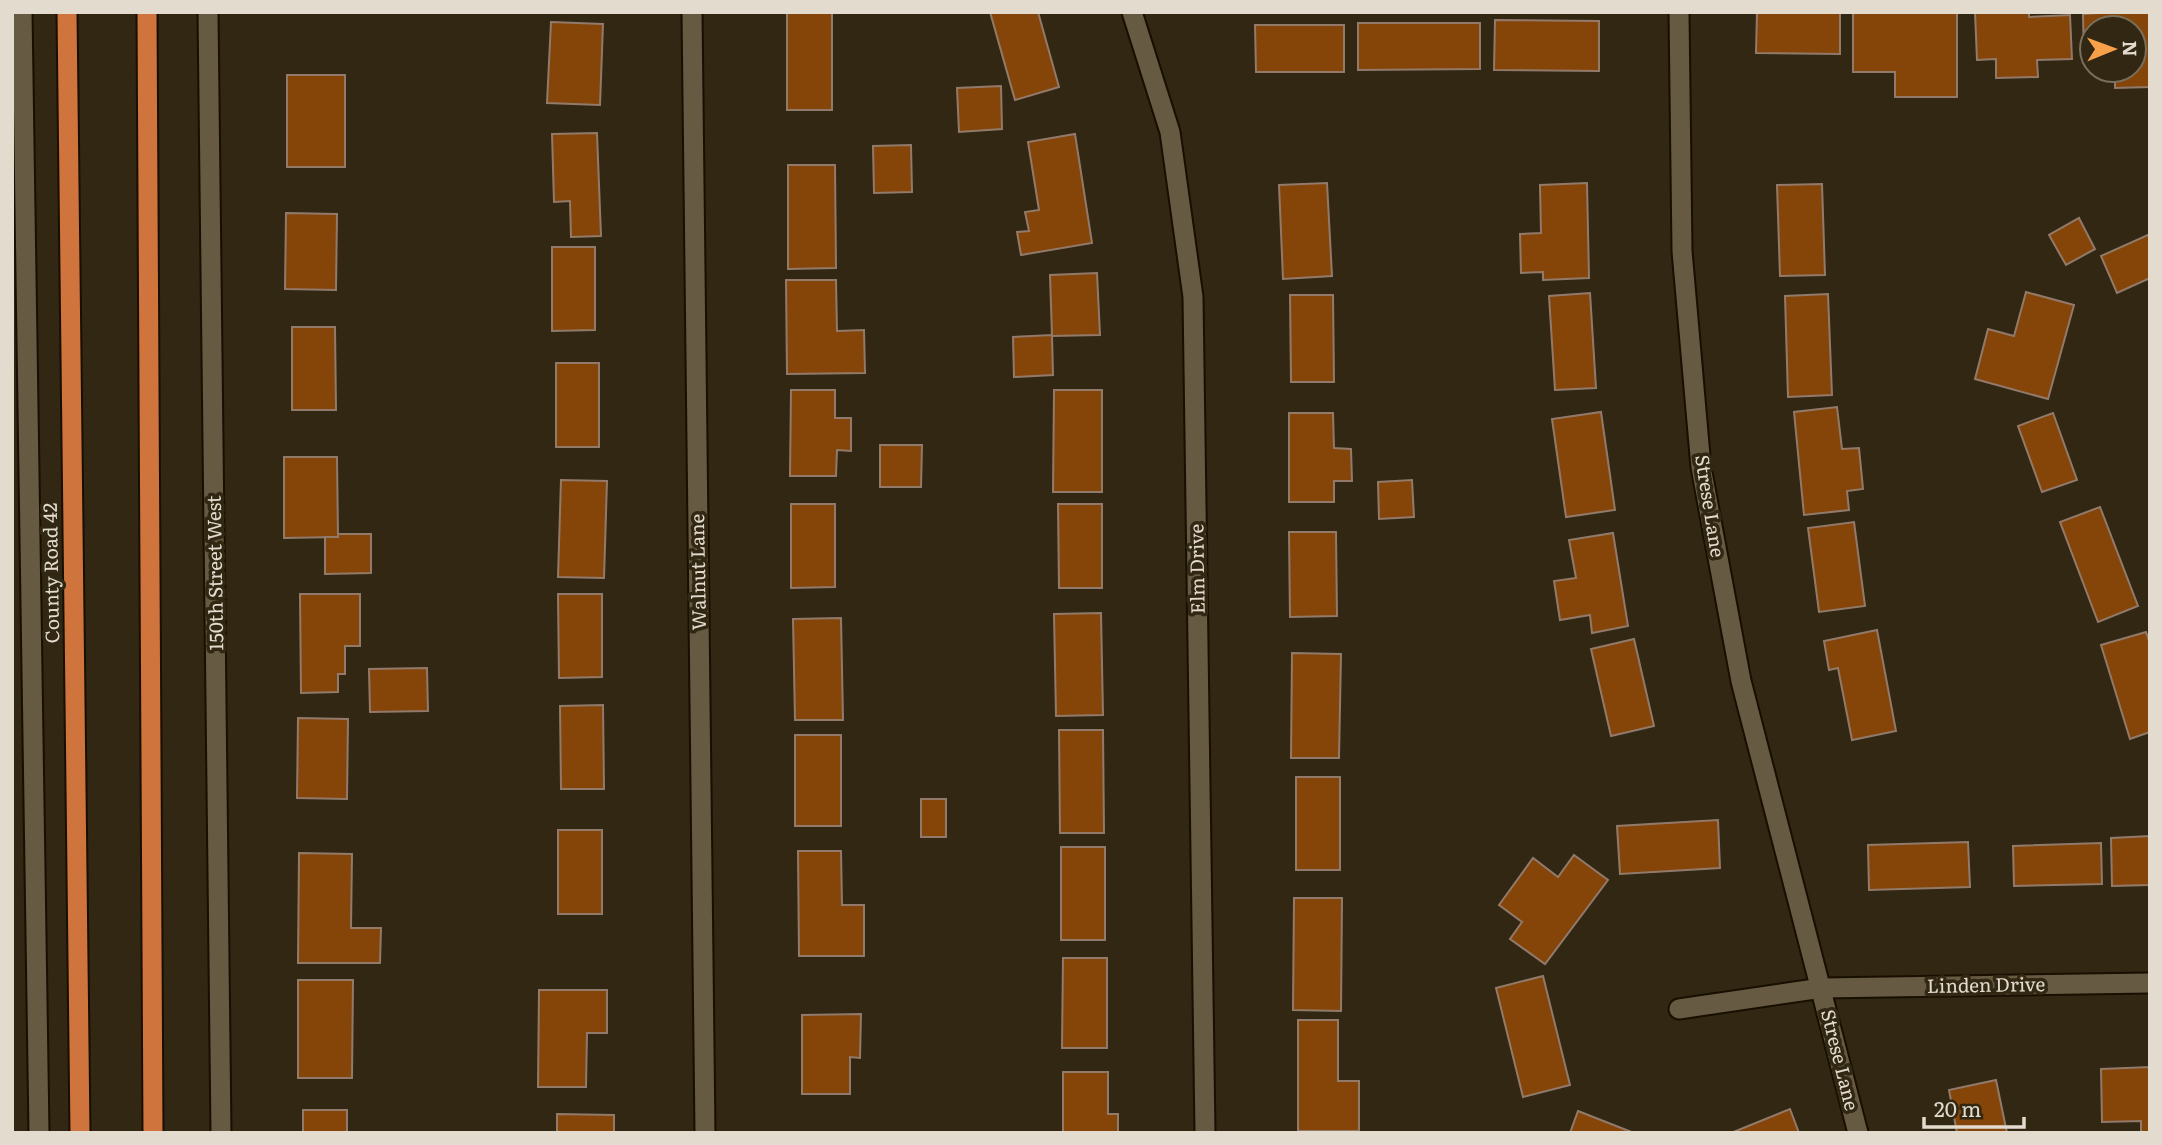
<svg xmlns="http://www.w3.org/2000/svg" width="2162" height="1145" viewBox="0 0 2162 1145" font-family="Literata,serif">
	<rect width="100%" height="100%" fill="#312712"/>
	<g fill="#854408" stroke="#927a6b" stroke-width="2">
		<rect x="787" y="12" width="45" height="98"/>
		<path d="M990 12H1038L1059 87 1015 100Z"/>
		<path d="M1757 12H1840V54L1756 53Z"/>
		<path d="M1853 12H1957V97H1895V72H1853Z"/>
		<path d="M1975 12H2029V17L2070 15 2072 59 2037 60 2038 77 1996 78V59L1977 60Z"/>
		<path d="M2117 12H2150V87L2115 88V70H2134V28H2092V59L2084 60 2083 14Z"/>
		<path d="M1495 20 1599 21V71L1494 70Z"/>
		<path d="M551 22 603 24 600 105 547 103Z"/>
		<path d="M1358 23H1480V69L1358 70Z"/>
		<path d="M1255 25H1344V72H1256Z"/>
		<rect x="287" y="75" width="58" height="92"/>
		<path d="M1001 86 1002 129 959 132 957 88Z"/>
		<path d="M597 133 601 236 571 237 570 201 554 202 552 134Z"/>
		<path d="M1075 134 1092 243 1021 255 1017 232 1029 231 1025 212 1039 210 1028 142Z"/>
		<path d="M911 145 912 192 874 193 873 146Z"/>
		<path d="M788 165H835L836 268 788 269Z"/>
		<path d="M1327 183 1332 276 1283 279 1279 185Z"/>
		<path d="M1587 183 1589 278 1543 280V272L1521 273 1520 234 1541 233 1540 185Z"/>
		<path d="M1822 184 1825 275 1780 276 1777 185Z"/>
		<path d="M286 213 337 214 336 290 285 289Z"/>
		<path d="M2079 218 2095 249 2066 265 2049 235Z"/>
		<path d="M2150 234V278L2117 293 2101 256Z"/>
		<path d="M552 247H595V330L552 331Z"/>
		<path d="M1097 273 1100 335 1052 336 1050 275Z"/>
		<path d="M786 280H836L837 331 864 330 865 373 787 374Z"/>
		<path d="M2026 292 2074 305 2048 399 1975 379 1988 329 2014 336Z"/>
		<path d="M1590 293 1596 388 1555 390 1549 296Z"/>
		<path d="M1828 294 1832 395 1788 397 1785 296Z"/>
		<path d="M1290 295H1333L1334 382H1291Z"/>
		<path d="M292 327H335L336 410H292Z"/>
		<path d="M1052 335 1053 375 1014 377 1013 337Z"/>
		<rect x="556" y="363" width="43" height="84"/>
		<path d="M791 390H835V418H851V451L837 450 836 476H790Z"/>
		<path d="M1054 390H1102V492H1053Z"/>
		<path d="M1837 407 1842 449 1859 448 1863 489 1847 491 1849 510 1804 515 1794 412Z"/>
		<path d="M1601 412 1615 510 1566 517 1552 419Z"/>
		<path d="M1289 413H1333L1334 448 1351 449 1352 481H1334V502H1289Z"/>
		<path d="M2053 413 2077 480 2042 492 2018 426Z"/>
		<path d="M880 445H922L921 487H880Z"/>
		<path d="M284 457H337L338 537 284 538Z"/>
		<path d="M561 480 607 481 604 578 558 577Z"/>
		<path d="M1412 480 1414 517 1379 519 1378 482Z"/>
		<path d="M791 504H835V587L791 588Z"/>
		<path d="M1058 504H1102V588H1059Z"/>
		<path d="M2100 507 2138 606 2098 622 2060 522Z"/>
		<path d="M1854 522 1865 606 1819 612 1808 528Z"/>
		<path d="M1289 532H1336L1337 616 1290 617Z"/>
		<path d="M1613 533 1628 626 1592 633 1590 615 1560 620 1554 581 1576 578 1569 540Z"/>
		<path d="M338 534H371V573L325 574V537H338Z"/>
		<path d="M300 594H360V646H345V674H338V692L301 693Z"/>
		<path d="M558 594H602V677L559 678Z"/>
		<path d="M1101 613 1103 715 1056 716 1054 614Z"/>
		<path d="M841 618 843 720H795L793 619Z"/>
		<path d="M1877 630 1896 731 1852 740 1838 668 1829 670 1824 641Z"/>
		<path d="M2146 632 2150 644V732L2130 739 2101 645Z"/>
		<path d="M1634 639 1654 726 1611 736 1591 649Z"/>
		<path d="M1292 653 1341 654 1339 758H1291Z"/>
		<path d="M427 668 428 711 370 712 369 669Z"/>
		<path d="M603 705 604 789H561L560 706Z"/>
		<path d="M298 718 348 719 347 799 297 798Z"/>
		<path d="M1059 730H1103L1104 833H1060Z"/>
		<rect x="795" y="735" width="46" height="91"/>
		<rect x="1296" y="777" width="44" height="93"/>
		<rect x="921" y="799" width="25" height="38"/>
		<path d="M1718 820 1720 868 1620 874 1617 826Z"/>
		<rect x="558" y="830" width="44" height="84"/>
		<path d="M2150 836V885L2112 886 2111 838Z"/>
		<path d="M1968 842 1970 887 1869 890 1868 845Z"/>
		<path d="M2101 843 2102 884 2014 886 2013 846Z"/>
		<rect x="1061" y="847" width="44" height="93"/>
		<path d="M798 851H841L842 905H864V956H799Z"/>
		<path d="M299 853 352 854 351 928H381L380 963H298Z"/>
		<path d="M1574 855 1608 880 1545 964 1510 939 1522 922 1499 905 1533 858 1558 877Z"/>
		<path d="M1294 898H1342L1341 1011 1293 1010Z"/>
		<path d="M1063 958H1107V1048H1062Z"/>
		<path d="M1543 976 1570 1085 1523 1097 1496 988Z"/>
		<path d="M298 980H353L352 1078H298Z"/>
		<path d="M539 990H607V1033H587L586 1087H538Z"/>
		<path d="M861 1014 860 1058 850 1057V1094H802V1015Z"/>
		<path d="M1298 1020H1338V1081H1359V1131H1298Z"/>
		<path d="M2150 1067V1133H2141V1121L2102 1122 2101 1069Z"/>
		<path d="M1063 1072H1108V1114H1118V1133H1063Z"/>
		<path d="M1996 1080 2007 1133H1957L1949 1090Z"/>
		<path d="M1790 1109 1799 1133H1731Z"/>
		<rect x="303" y="1110" width="44" height="23"/>
		<path d="M1578 1111 1634 1133H1570Z"/>
		<path d="M557 1114 614 1115V1133H557Z"/>
	</g>
	<g fill="none" stroke-linecap="round" stroke-linejoin="round">
		<defs>
			<g id="minor">
				<path d="M22 12 39 1133"/>
				<path d="M208 12 221 1133"/>
				<path d="M692 12 705 1133"/>
				<path d="M1132 12 1170 132 1193 297 1205 1133"/>
				<path d="M1679 12 1682 251 1701 467 1741 681 1858 1133"/>
				<path d="M1679 1009 1822 988 2150 983"/>
			</g>
			<g id="trunk">
				<path d="M67 12 80 1133"/>
				<path d="M147 12 153 1133"/>
			</g>
		</defs>
		<use href="#minor" stroke="#190f00" stroke-width="23"/>
		<use href="#trunk" stroke="#190f00" stroke-width="23"/>
		<use href="#minor" stroke="#665a43" stroke-width="19"/>
		<use href="#trunk" stroke="#d0743e" stroke-width="19"/>
	</g>
	<g text-anchor="middle" stroke-width="7" stroke-linejoin="round" paint-order="stroke">
		<g font-size="19" fill="#e2dbce" stroke="#312712">
			<text transform="translate(1710 506) rotate(81)" y="7">Strese Lane</text>
			<text transform="translate(1197 569) rotate(-91)" y="7">Elm Drive</text>
			<text transform="translate(698 572) rotate(-91)" y="7">Walnut Lane</text>
			<text transform="translate(51 573) rotate(-91)" y="7">County Road 42</text>
			<text transform="translate(215 573) rotate(-91)" y="7">150th Street West</text>
			<text transform="translate(1986 985) rotate(-1)" y="7">Linden Drive</text>
			<text transform="translate(1840 1060) rotate(76)" y="7">Strese Lane</text>
		</g>
	</g>
	<rect width="2162" height="1145" fill="none" stroke="#e2dbce" stroke-width="28"/>
	<g transform="translate(2113 49) rotate(89)"><circle r="33" fill="#312712" stroke="#786f5d" stroke-width="2"/>
	<path d="M0-5L12 26L0 18L-12 26Z" fill="#f8a14a"/>
	<text y="-10" font-size="19" font-weight="bold" text-anchor="middle" fill="#e2dbce">N</text>
	</g>
	<path d="M1924 1117v10h100v-10" fill="none" stroke="#e2dbce" stroke-width="3.5"/>
	<text x="1934" y="1117" font-size="21" fill="#e2dbce" stroke="#312712" stroke-width="5" paint-order="stroke">20 m</text>
</svg>
